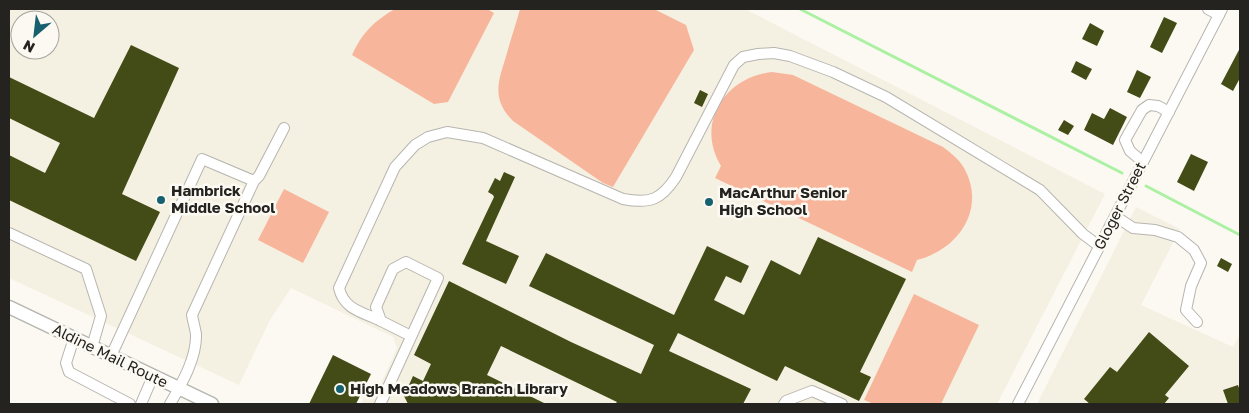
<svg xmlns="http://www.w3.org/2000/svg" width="1249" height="413" viewBox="0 0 1249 413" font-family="'Golos Text',sans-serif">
	<rect width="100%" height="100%" fill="#fbf9f2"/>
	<g fill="#f5f1e2" fill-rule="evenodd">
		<path d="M9 9H745L1105 194 997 404H361L368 388 377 392 397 348 393 337 291 288 270 320 239 385 9 278ZM20 20H50V50H20Z"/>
		<path d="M1136 207 1180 229 1141 305 1233 347 1240 334V404H1037Z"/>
	</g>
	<g fill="#f7b69b">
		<path d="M395 9H487L494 13 448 102 434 104 352 55C361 34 375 20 395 9Z"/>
		<path d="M520 9H654L686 25 694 50 613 187 603 183 513 121C490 98 499 80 507 53 511 38 516 24 520 9Z"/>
		<path d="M772 72 793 75 943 147C951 153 959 159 964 168 987 209 958 250 917 260L912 272 715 178 721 166C695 123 725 77 772 72Z"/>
		<path d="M284 189 329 212 303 263 258 240Z"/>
		<path d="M914 294 979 325 941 404H874L864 400Z"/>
	</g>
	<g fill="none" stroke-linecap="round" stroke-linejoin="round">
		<g stroke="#acf1a3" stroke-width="3">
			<path d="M800 9 1122 173"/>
			<path d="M1146 186 1240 235"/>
		</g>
	</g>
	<g fill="#434b16">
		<path d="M1164 17 1177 23 1162 53 1150 47Z"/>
		<path d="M1090 23 1104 31 1097 46 1082 39Z"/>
		<path d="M131 45 179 68 122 194 160 212 136 261 9 200V155L45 173 60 143 9 118V77L94 118Z"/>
		<path d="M1240 48V78L1233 91 1221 84Z"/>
		<path d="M1076 61 1092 69 1086 80 1071 72Z"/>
		<path d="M1137 70 1151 77 1140 98 1127 92Z"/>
		<path d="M700 90 708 94 702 107 694 103Z"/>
		<path d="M1110 108 1127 117 1113 145 1084 130 1092 113 1104 119Z"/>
		<path d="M1064 120 1074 126 1068 135 1058 130Z"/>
		<path d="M1191 154 1208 162 1194 191 1177 182Z"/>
		<path d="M504 172 515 177 486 241 519 256 506 284 462 264 494 197 493 195 488 192 495 178 500 181Z"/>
		<path d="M818 237 906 279 860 372 871 377 859 401 785 366 777 381 678 333 669 351 751 389 743 404H615L617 402 501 346 487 375 546 404H408L404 396 413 376 423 381 431 364 414 355 449 281 571 342 641 374 654 345 529 286 546 253 674 315 707 246 749 266 741 283 726 276 714 300 744 315 771 260 800 275Z"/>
		<path d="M1221 258 1232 264 1228 272 1217 266Z"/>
		<path d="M1149 332 1189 366 1165 395 1169 398 1164 404H1090L1084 399 1110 367 1117 372Z"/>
		<path d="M333 355 371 374 356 404H309Z"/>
		<path d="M1238 385 1240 391V404H1228L1223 390Z"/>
	</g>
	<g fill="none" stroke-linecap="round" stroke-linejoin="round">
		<defs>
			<g id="minor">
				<path d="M1208 9 1219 15"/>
				<path d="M1143 162 1130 151 1125 140 1142 110 1149 105 1158 106 1169 112"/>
				<path d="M1115 216 1133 228 1155 230 1178 237 1194 250 1201 263 1191 286 1186 310 1197 322"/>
				<path d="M9 233 86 269 101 316 92 347"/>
				<path d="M381 321C363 312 344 310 339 288L395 167 415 145 428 137 447 132 483 138 623 199C650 204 661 200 676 177L734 65 743 57 758 54 774 53 790 56 833 72 886 97 1040 190 1083 234 1099 246"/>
				<path d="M74 338 66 363 69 372 130 404"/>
				<path d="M111 356 202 159 254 181"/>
				<path d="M141 404 153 376"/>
				<path d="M170 404C181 385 197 358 196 334 195 328 193 321 192 315L254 181 259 176 284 128"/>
				<path d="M380 404 384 396 438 278 406 262 393 269 376 307 381 321 411 336"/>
				<path d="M784 404 786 401 812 391 842 404"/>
				<path d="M1018 404 1222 9"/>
			</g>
			<path id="major" d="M9 307 212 404"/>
		</defs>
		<use href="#minor" stroke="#b7b5af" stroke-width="12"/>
		<use href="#major" stroke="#b7b5af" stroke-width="15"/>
		<use href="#minor" stroke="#fff" stroke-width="10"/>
		<use href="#major" stroke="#fff" stroke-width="12"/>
	</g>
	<g fill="#17606f" stroke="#fbf9f2" stroke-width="2">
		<circle cx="161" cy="200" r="5"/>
		<circle cx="709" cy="202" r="5"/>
		<circle cx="340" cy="389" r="5"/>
	</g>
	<g text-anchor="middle" stroke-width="5" stroke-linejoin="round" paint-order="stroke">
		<g font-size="15" font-weight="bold" fill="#242320" stroke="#fbf9f2" text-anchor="start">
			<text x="171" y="196">Hambrick<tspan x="171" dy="17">Middle School</tspan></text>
			<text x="719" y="198">MacArthur Senior<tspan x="719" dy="17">High School</tspan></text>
			<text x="350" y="394">High Meadows Branch Library</text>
		</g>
		<g font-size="15" fill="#242320" stroke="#fbf9f2">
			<text transform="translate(1120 206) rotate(-63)" y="5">Gloger Street</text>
			<text transform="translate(110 356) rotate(26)" y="5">Aldine Mail Route</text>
		</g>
	</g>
	<rect width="1249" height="413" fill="none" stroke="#242320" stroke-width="20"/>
	<g transform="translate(35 35) rotate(208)"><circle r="24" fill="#fbf9f2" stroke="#a5a39e"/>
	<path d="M0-4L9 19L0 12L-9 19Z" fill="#17606f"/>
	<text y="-8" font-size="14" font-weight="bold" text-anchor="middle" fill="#242320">N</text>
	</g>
</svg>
